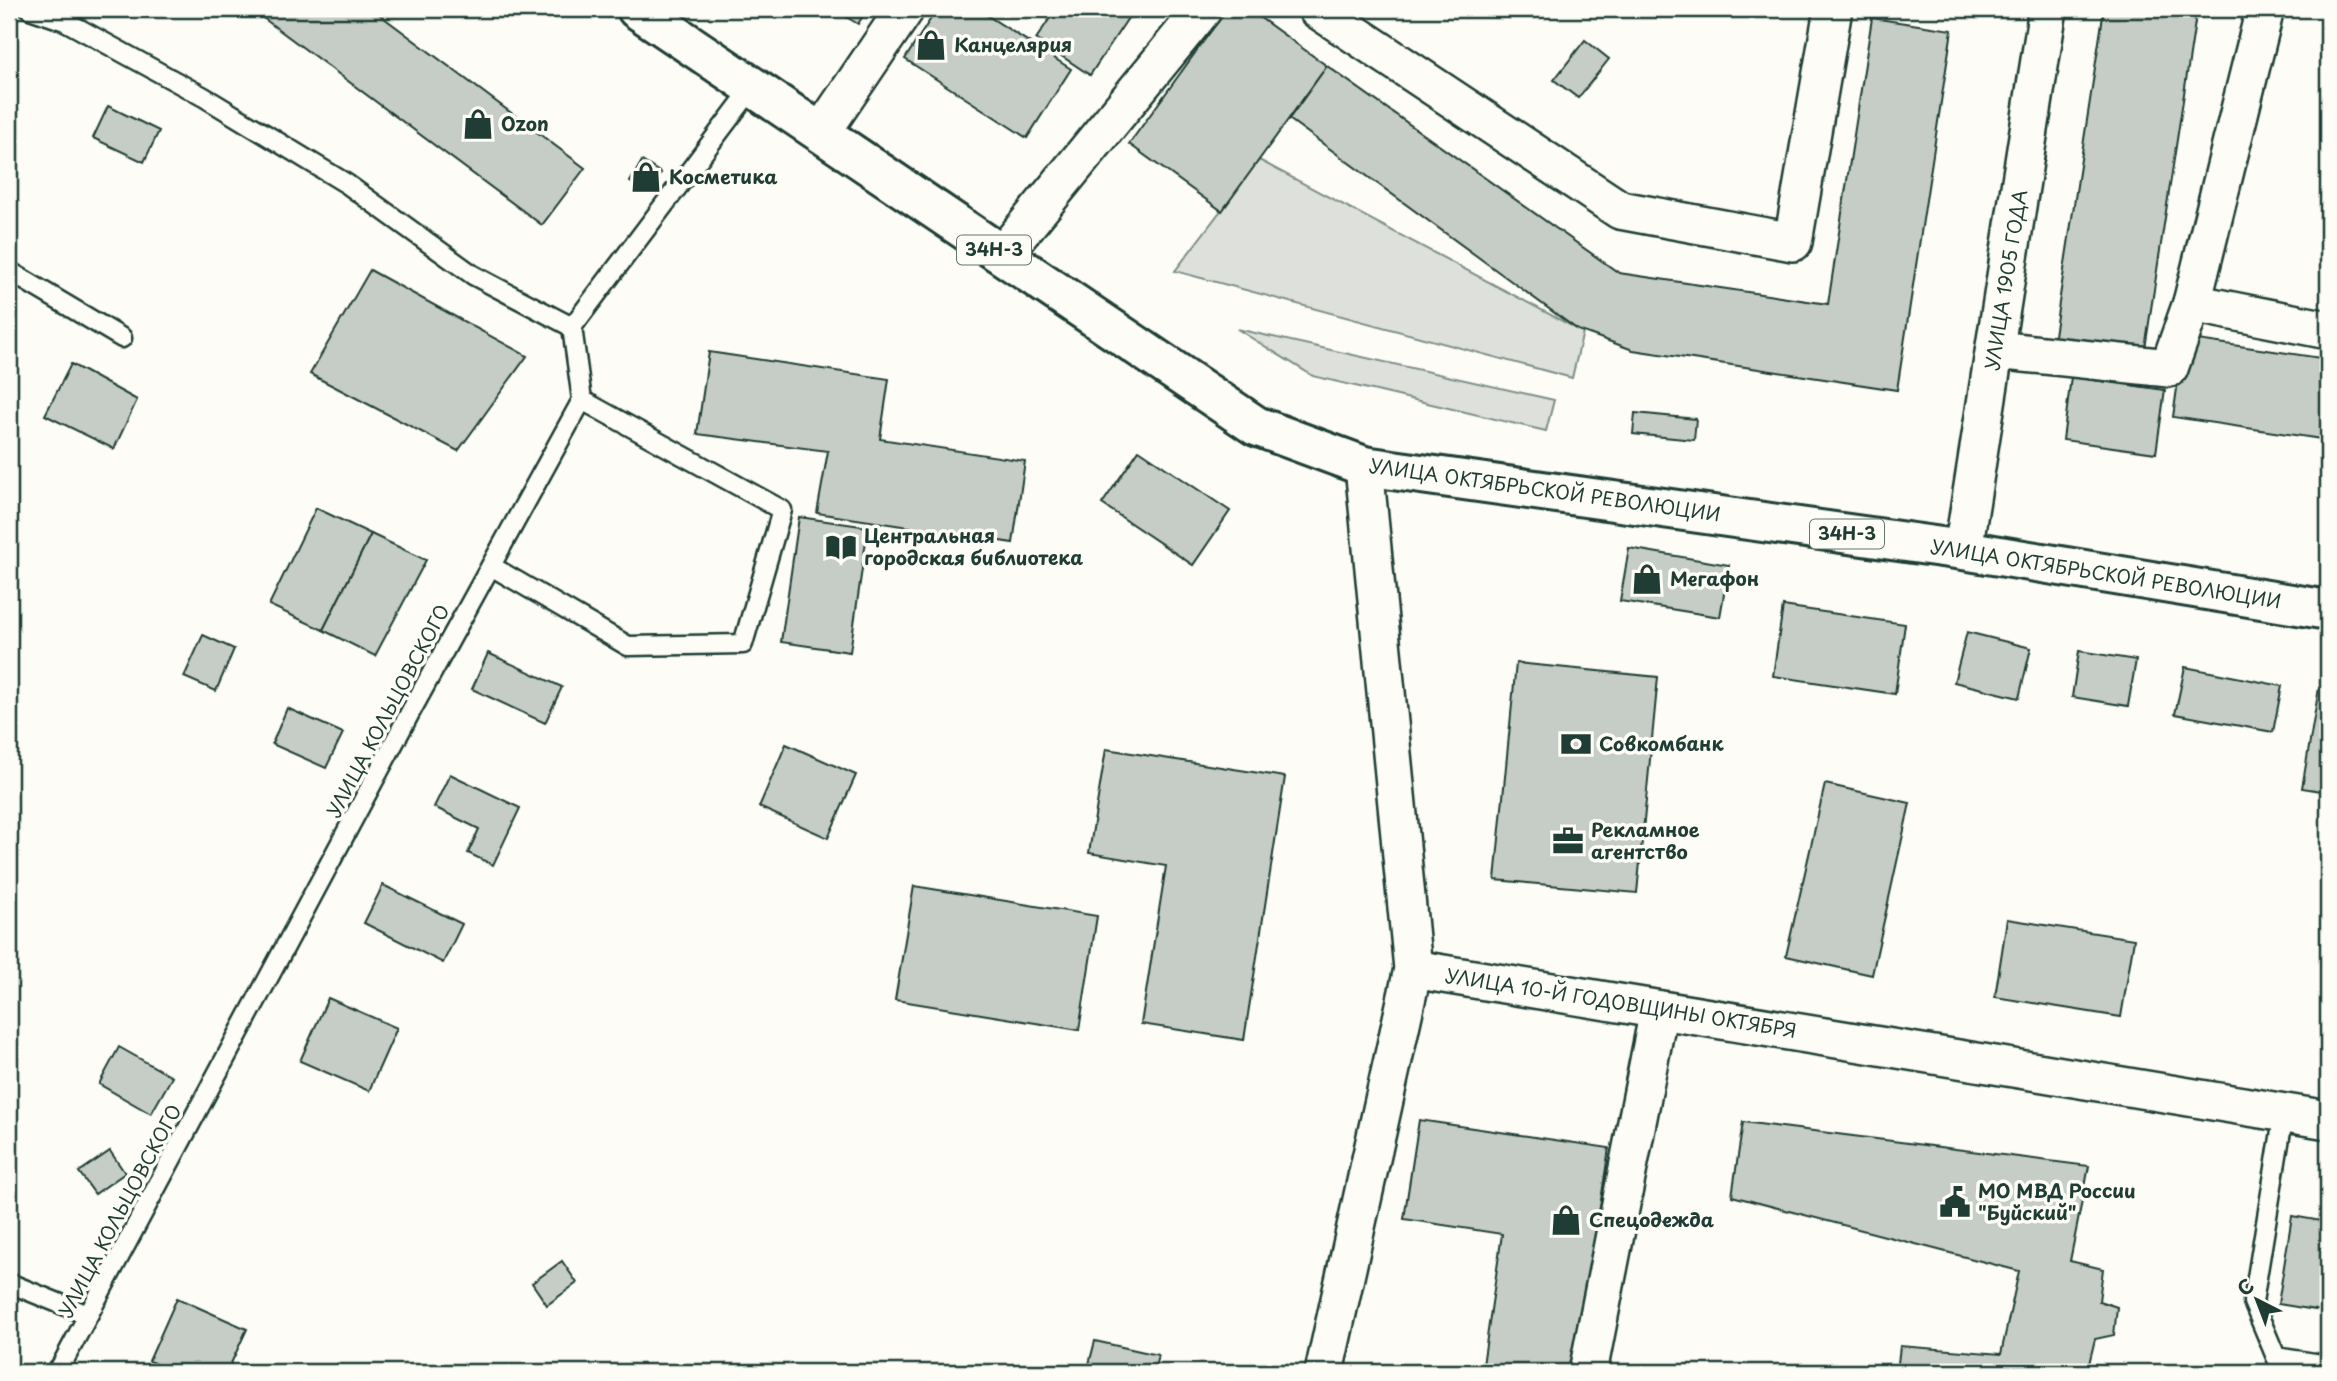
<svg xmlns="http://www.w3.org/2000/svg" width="2337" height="1381" viewBox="0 0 2337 1381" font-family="'Playpen Sans',sans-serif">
	<rect width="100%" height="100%" fill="#fdfcf7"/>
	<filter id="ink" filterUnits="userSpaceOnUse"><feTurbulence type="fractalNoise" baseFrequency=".0143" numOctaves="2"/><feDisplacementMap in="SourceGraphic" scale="14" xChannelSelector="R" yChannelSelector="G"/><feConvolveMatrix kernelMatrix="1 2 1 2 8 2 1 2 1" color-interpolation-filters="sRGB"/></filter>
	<g filter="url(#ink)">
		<g fill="#dde0db" stroke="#7e8e88" stroke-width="2">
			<path d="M1259 160 1583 332 1572 378 1175 271Z"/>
			<path d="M1237 329 1554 400 1546 431 1313 376Z"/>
		</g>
		<g fill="#c6cdc7" stroke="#1f3d34" stroke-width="2">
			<path d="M251 9H372L585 168 542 225Z"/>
			<path d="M833 9H867L858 24Z"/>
			<path d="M937 9H977L1071 69 1027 138 905 59Z"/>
			<path d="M1056 9H1134L1090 75 1036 39Z"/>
			<path d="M1227 9H1248L1327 66 1222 211 1129 144Z"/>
			<path d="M2104 9H2197L2144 355 2053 342Z"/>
			<path d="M1872 18 1952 30 1897 390 1633 350 1578 330 1289 119 1327 66 1619 273 1828 304Z"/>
			<path d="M1585 40 1609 59 1578 98 1554 80Z"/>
			<path d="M108 106 159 131 144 162 93 138Z"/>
			<path d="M642 161 661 173 649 193 630 182Z"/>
			<path d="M370 270 527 356 458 451 310 374Z"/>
			<path d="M2184 338 2328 359V440L2173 417Z"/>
			<path d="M709 352 889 379 880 439 1025 461 1013 543 817 513 828 451 697 434Z"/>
			<path d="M71 364 137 400 114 449 45 415Z"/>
			<path d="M2071 377 2165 390 2156 453 2063 440Z"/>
			<path d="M1635 413 1696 419 1694 440 1633 434Z"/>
			<path d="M1139 450 1230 511 1193 565 1102 504Z"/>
			<path d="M316 508 371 534 323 630 269 605Z"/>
			<path d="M799 517 868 527 850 652 781 642Z"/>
			<path d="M371 534 426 560 375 656 323 630Z"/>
			<path d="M1629 548 1729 565 1720 617 1620 601Z"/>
			<path d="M1783 606 1905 624 1895 694 1773 676Z"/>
			<path d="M1967 632 2031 648 2019 698 1954 682Z"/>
			<path d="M203 635 234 649 216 691 184 677Z"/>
			<path d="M2079 651 2136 660 2128 706 2072 697Z"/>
			<path d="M488 653 562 687 545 723 472 689Z"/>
			<path d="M1516 663 1658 677 1637 893 1495 880Z"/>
			<path d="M2185 667 2282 686 2273 732 2175 714Z"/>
			<path d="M2319 688 2328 690V792L2302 788Z"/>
			<path d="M287 708 343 733 326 768 272 744Z"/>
			<path d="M786 744 856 775 828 838 759 807Z"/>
			<path d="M1106 749 1285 777 1244 1040 1141 1024 1166 866 1089 853Z"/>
			<path d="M450 774 520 808 493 865 468 853 479 829 434 807Z"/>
			<path d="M1825 784 1910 803 1872 975 1786 956Z"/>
			<path d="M383 885 462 924 443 963 364 923Z"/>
			<path d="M914 886 1097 916 1079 1030 895 1000Z"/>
			<path d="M2007 919 2134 939 2121 1017 1995 997Z"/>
			<path d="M328 998 397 1028 369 1091 300 1061Z"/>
			<path d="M119 1047 172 1077 151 1114 99 1084Z"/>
			<path d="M1419 1120 1609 1148 1575 1372H1482L1502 1234 1404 1219Z"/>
			<path d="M1743 1122 2089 1166 2070 1261 2103 1269 2099 1301 2117 1307 2114 1335 2095 1339 2087 1372H1897L1900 1346 2001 1354 2019 1271 1732 1196Z"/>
			<path d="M110 1151 125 1173 95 1194 79 1172Z"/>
			<path d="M2292 1216 2328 1222V1312L2278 1304Z"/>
			<path d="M562 1261 577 1283 547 1305 532 1283Z"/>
			<path d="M177 1298 247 1329 227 1372H175L149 1361Z"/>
			<path d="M1095 1341 1158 1355 1154 1372H1087Z"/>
		</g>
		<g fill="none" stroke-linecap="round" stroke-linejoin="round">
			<defs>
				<g id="service">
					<path d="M30 9 65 21 204 97 347 184 473 275 572 327"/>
					<path d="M9 271 122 338"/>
					<path d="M491 566 628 646 743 644 782 510 582 400"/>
					<path d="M2284 1113 2253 1302 2276 1357 2328 1365"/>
					<path d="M9 1283 88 1315"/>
					<path d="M55 1372 61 1366 411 711 582 400 572 327 753 87"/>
				</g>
				<g id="minor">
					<path d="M1317 9 1620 210 1793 242 1833 9"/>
					<path d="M821 133 905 9"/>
					<path d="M1002 255 1203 9"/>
					<path d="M2192 303 2265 9"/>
					<path d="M1995 350 2169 368 2192 303 2328 330"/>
					<path d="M1963 550 2048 9"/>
					<path d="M1413 969 2328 1120"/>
					<path d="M1324 1372 1413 969 1364 466"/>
					<path d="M1588 1372 1659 1010"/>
				</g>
				<path id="primary" d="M637 9 1256 426 1364 466 1963 550 2328 610"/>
			</defs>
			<use href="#service" stroke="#1f3d34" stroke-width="23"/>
			<use href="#minor" stroke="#1f3d34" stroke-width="42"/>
			<use href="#primary" stroke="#1f3d34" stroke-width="44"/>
			<use href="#service" stroke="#fdfcf7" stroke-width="18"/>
			<use href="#minor" stroke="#fdfcf7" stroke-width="37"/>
			<use href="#primary" stroke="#fdfcf7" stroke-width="38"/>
		</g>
	</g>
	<defs>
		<symbol id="shop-bare" viewBox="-9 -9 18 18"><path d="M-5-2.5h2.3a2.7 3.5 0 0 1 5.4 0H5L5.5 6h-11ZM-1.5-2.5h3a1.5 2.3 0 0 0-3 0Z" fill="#1f3d34" stroke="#fdfcf7" stroke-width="2.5" paint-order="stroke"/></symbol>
		<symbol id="library-bare" viewBox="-9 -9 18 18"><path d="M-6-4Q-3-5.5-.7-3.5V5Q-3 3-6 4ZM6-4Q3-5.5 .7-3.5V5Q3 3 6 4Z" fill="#1f3d34" stroke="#fdfcf7" stroke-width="2.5" paint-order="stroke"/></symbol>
		<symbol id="bank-bare" viewBox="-9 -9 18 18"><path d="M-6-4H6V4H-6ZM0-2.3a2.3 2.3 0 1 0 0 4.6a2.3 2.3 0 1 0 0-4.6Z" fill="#1f3d34" stroke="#fdfcf7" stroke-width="2.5" paint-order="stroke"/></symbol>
		<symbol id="office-bare" viewBox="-9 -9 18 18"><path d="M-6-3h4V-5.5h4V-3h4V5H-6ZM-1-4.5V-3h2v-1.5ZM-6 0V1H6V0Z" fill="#1f3d34" stroke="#fdfcf7" stroke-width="2.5" paint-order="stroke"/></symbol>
		<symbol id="civic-bare" viewBox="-9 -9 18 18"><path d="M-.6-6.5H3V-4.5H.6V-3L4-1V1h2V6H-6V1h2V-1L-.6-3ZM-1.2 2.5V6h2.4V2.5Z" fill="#1f3d34" stroke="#fdfcf7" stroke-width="2.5" paint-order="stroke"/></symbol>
	</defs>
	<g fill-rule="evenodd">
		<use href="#shop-bare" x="909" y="23" width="44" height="44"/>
		<use href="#shop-bare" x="456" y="102" width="44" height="44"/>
		<use href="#shop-bare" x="624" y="155" width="44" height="44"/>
		<use href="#library-bare" x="819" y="525" width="44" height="44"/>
		<use href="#shop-bare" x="1625" y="557" width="44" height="44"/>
		<use href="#bank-bare" x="1554" y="722" width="44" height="44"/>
		<use href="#office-bare" x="1546" y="819" width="44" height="44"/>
		<use href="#civic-bare" x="1933" y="1180" width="44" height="44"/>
		<use href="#shop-bare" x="1544" y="1198" width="44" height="44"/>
	</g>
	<g text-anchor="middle" stroke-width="7" stroke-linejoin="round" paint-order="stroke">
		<g fill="#fdfcf7" stroke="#62766e" stroke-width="2">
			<rect x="957" y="235.5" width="74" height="29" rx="5"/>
			<rect x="1810" y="519.5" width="74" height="29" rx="5"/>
		</g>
		<g font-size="18" font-weight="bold" fill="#1f3d34">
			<text x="994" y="256">34Н-3</text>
			<text x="1847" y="540">34Н-3</text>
		</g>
		<g font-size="19" font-weight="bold" fill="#1f3d34" stroke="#fdfcf7" text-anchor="start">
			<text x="954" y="52">Канцелярия</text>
			<text x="501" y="131">Ozon</text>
			<text x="669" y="184">Косметика</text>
			<text x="864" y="543">Центральная<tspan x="864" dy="22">городская библиотека</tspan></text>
			<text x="1670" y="586">Мегафон</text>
			<text x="1599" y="751">Совкомбанк</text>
			<text x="1591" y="837">Рекламное<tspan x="1591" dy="22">агентство</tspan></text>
			<text x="1978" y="1198">МО МВД России<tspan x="1978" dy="22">"Буйский"</tspan></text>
			<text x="1589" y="1227">Спецодежда</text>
		</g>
		<g font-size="19" fill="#1f3d34" stroke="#fdfcf7">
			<text transform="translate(2006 280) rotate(-81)" y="7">УЛИЦА 1905 ГОДА</text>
			<text transform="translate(1545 490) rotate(8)" y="7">УЛИЦА ОКТЯБРЬСКОЙ РЕВОЛЮЦИИ</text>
			<text transform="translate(2106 574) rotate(9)" y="7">УЛИЦА ОКТЯБРЬСКОЙ РЕВОЛЮЦИИ</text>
			<text transform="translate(388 711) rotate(-62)" y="7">УЛИЦА КОЛЬЦОВСКОГО</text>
			<text transform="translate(1621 1003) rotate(9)" y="7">УЛИЦА 10-Й ГОДОВЩИНЫ ОКТЯБРЯ</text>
			<text transform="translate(120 1211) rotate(-62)" y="7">УЛИЦА КОЛЬЦОВСКОГО</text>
		</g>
	</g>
	<rect width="2337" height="1381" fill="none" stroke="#fdfcf7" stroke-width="35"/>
	<rect x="18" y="18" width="2302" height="1346" fill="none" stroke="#1f3d34" stroke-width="2.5" filter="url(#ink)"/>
	<g transform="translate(2257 1300) rotate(318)" stroke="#fdfcf7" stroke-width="5" paint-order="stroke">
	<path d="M0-5L12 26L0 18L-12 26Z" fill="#1f3d34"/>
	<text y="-10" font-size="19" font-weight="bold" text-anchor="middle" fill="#1f3d34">С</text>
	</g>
</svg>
